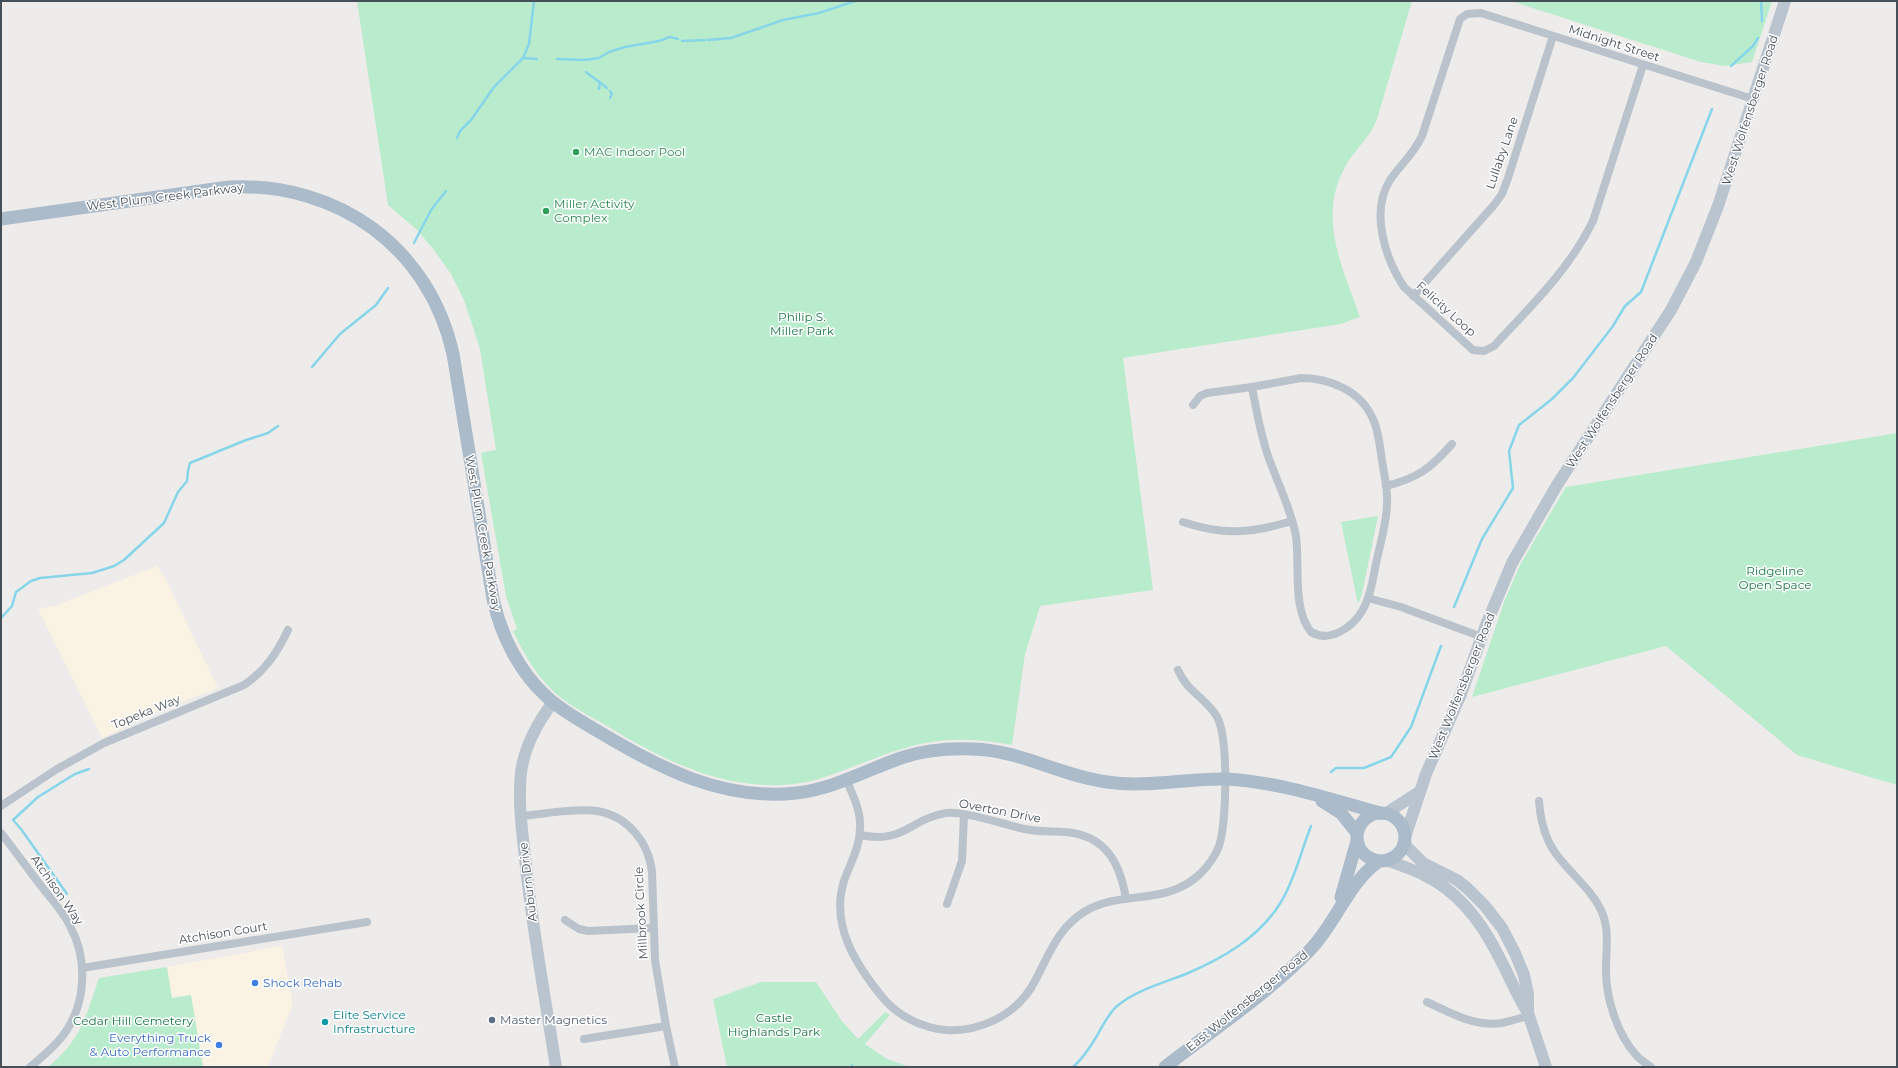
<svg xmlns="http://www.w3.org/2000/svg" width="1898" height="1068" viewBox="0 0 1898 1068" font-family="Montserrat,sans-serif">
	<rect width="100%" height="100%" fill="#eeebeb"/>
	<g fill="#faf3e3">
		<path d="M157 566 165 578 218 688 141 717 133 721V723L102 738 38 609 55 606Z"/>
		<path d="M282 946 293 1003 268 1067H203L191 995 172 998 167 967Z"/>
	</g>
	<g fill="#b9eccc">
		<path d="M357 1H1412L1377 119C1370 138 1354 150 1345 167 1317 217 1343 269 1360 317L1341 324 1123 358 1153 590 1040 606 1025 654 1012 745C975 738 938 737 902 749 872 758 843 772 812 781 737 797 669 764 607 726 588 715 566 704 551 689 534 672 523 652 513 631L517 629 506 596 481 453 496 450 480 349 464 300 451 274 434 250 417 230 388 205Z"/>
		<path d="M1511 1H1772L1752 62 1725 66 1701 62Z"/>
		<path d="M1897 433V785L1797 755 1666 646 1472 697 1504 602 1520 565 1566 487Z"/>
		<path d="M1378 516 1362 594 1358 604 1341 522Z"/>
		<path d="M167 967 172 998 191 995 203 1067H48C81 1040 86 1016 99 978Z"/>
		<path d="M761 982H816L841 1020 858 1039 885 1012 890 1015 865 1044 887 1059 910 1067H727L713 999Z"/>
	</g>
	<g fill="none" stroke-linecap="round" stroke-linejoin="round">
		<g stroke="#87d5e8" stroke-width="2.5">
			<path d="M1761 1 1762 21"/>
			<path d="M708 40 731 38 783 20 819 13 855 1"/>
			<path d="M682 41 705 40"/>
			<path d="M523 58 537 59"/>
			<path d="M557 59 585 60 599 58 609 52 625 47 659 41 670 37 678 39"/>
			<path d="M1731 66 1753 46 1758 38"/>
			<path d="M586 72 607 88"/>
			<path d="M599 89 600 82"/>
			<path d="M610 91 612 94 610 98"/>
			<path d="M457 138 460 131 471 120 494 87 523 58 529 44 534 1"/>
			<path d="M414 243 431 210 446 191"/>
			<path d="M312 367 340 334 376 305 388 288"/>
			<path d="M1454 607 1482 539 1513 488 1509 451 1519 425 1552 399 1573 378 1613 326 1625 306 1641 292 1712 109"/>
			<path d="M1 618 12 606 16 592 31 581 40 578 92 573 114 566 124 560 164 523 178 492 187 481 188 471 190 463 246 440 268 433 278 426"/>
			<path d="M1331 772 1336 768H1364L1391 757 1411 727 1441 646"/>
			<path d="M67 894 21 829 13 820 38 797 75 774 89 769"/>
			<path d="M852 1065 853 1067"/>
			<path d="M1073 1067C1082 1059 1089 1049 1095 1039 1102 1028 1107 1015 1117 1006 1136 990 1163 983 1186 974 1223 958 1259 938 1281 902 1295 879 1301 851 1311 826"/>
		</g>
		<g stroke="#bac3cb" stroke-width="8">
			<path d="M1643 65 1593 221C1569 270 1530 307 1494 346L1484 351 1473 350 1404 287C1385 258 1370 212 1390 180 1401 164 1413 155 1422 136L1460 19 1467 14 1481 13 1753 99"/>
			<path d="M1413 296 1494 205 1502 194 1508 178 1553 36"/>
			<path d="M1301 378C1330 378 1361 391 1373 419 1379 432 1380 447 1382 461 1384 474 1388 489 1387 503 1387 521 1381 541 1377 559 1373 577 1371 596 1362 611 1352 628 1329 643 1311 632 1292 609 1300 564 1296 536 1291 508 1276 480 1267 453 1260 431 1256 409 1252 387Z"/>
			<path d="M1193 405 1200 396 1207 393 1252 387"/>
			<path d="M1386 486C1418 478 1431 468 1452 444"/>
			<path d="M1183 522C1224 536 1252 533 1292 521"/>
			<path d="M1368 598 1401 607 1482 637"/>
			<path d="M846 779C852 793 860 809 860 824 861 846 851 861 844 881 830 925 856 965 883 998 898 1016 922 1028 946 1030 979 1032 1013 1016 1031 988 1047 961 1055 930 1084 912 1121 889 1165 907 1200 874 1208 866 1215 857 1219 846 1227 823 1229 735 1216 715 1205 698 1186 690 1178 670"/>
			<path d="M1539 801C1540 815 1542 827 1548 840 1560 867 1588 883 1601 910 1610 930 1606 947 1606 967 1605 996 1617 1034 1636 1055 1640 1060 1646 1063 1651 1067"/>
			<path d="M1 806 57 769 104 743 244 685C265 671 277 653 288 630"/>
			<path d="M521 816C544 814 574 808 597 811 628 816 649 843 652 872L655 960 666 1026 675 1067"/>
			<path d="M1 833C16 852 30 872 45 891 54 902 64 913 70 926 89 961 86 1007 61 1038 52 1049 41 1058 30 1067"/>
			<path d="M860 835C904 844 910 819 946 813 964 811 1000 823 1020 828 1035 832 1049 831 1065 832 1105 835 1120 862 1126 899"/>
			<path d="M947 904 962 861 964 815"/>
			<path d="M565 920 579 929 588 931 653 928"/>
			<path d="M82 968 367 922"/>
			<path d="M1427 1002C1451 1013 1474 1027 1502 1023 1511 1021 1520 1018 1529 1016"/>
			<path d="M584 1039 666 1026"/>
		</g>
		<g stroke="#b9c4cf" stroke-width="12">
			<path d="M553 702C538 722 524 748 521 773 518 801 522 830 525 858 532 928 545 997 556 1067"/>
			<path d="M1385 814 1419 792"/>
			<path d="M1405 837 1426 774 1461 694 1486 625 1512 563 1557 485 1671 310 1696 262 1718 206 1785 1"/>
			<path d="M1404 844 1423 863 1457 880 1467 888 1485 906 1502 928 1515 953 1524 975 1528 994V1013L1546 1067"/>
			<path d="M1387 860C1399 865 1412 869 1424 875 1458 891 1482 923 1498 955 1509 975 1516 994 1528 1013"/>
		</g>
		<g stroke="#abbbca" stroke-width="13">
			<path d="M1 219 229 187C338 182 429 247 453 354L493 599C501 635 519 672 547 697 563 712 583 722 601 733 661 769 724 801 796 793 834 789 868 769 904 757 926 750 949 748 973 749 1020 750 1061 776 1107 782 1147 788 1186 778 1226 779 1279 782 1330 799 1380 813"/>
			<path d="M1322 801 1341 813 1357 833"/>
			<circle cx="1381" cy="837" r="24"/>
			<path d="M1341 897 1357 841"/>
			<path d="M1165 1067C1214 1029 1267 994 1310 950 1337 922 1347 884 1379 861"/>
		</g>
	</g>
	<g fill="#2e9e5b" stroke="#fff" stroke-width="1.5">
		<circle cx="576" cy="152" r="4"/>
		<circle cx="546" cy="211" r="4"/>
	</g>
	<g fill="#3f7fe0" stroke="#fff" stroke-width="1.5">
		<circle cx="255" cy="983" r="4"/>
		<circle cx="219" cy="1045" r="4"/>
	</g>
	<circle fill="#5c6f8a" stroke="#fff" stroke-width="1.5" cx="492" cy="1020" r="4"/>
	<circle fill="#0f9aa8" stroke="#fff" stroke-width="1.5" cx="325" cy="1022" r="4"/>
	<g text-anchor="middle" stroke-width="3" stroke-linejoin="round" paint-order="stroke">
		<g font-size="12" fill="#444f58" stroke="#fff">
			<text transform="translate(1614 43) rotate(18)" y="4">Midnight Street</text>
			<text transform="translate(1750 110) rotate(-72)" y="4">West Wolfensberger Road</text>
			<text transform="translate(1502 153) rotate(-71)" y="4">Lullaby Lane</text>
			<text transform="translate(165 197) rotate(-7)" y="4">West Plum Creek Parkway</text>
			<text transform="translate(1446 309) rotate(42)" y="4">Felicity Loop</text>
			<text transform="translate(1612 401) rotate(-57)" y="4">West Wolfensberger Road</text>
			<text transform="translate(483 533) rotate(80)" y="4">West Plum Creek Parkway</text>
			<text transform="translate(1462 686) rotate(-68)" y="4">West Wolfensberger Road</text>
			<text transform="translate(146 712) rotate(-22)" y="4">Topeka Way</text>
			<text transform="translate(1000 811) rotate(11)" y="4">Overton Drive</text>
			<text transform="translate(528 882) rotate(-97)" y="4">Auburn Drive</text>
			<text transform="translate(57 890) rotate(55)" y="4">Atchison Way</text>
			<text transform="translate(641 913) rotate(-93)" y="4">Millbrook Circle</text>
			<text transform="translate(223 933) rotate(-9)" y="4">Atchison Court</text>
			<text transform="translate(1247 1001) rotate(-39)" y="4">East Wolfensberger Road</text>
		</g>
		<g font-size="12" fill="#27864d" stroke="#fff" text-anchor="start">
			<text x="584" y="156">MAC Indoor Pool</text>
			<text x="554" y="208">Miller Activity<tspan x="554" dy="14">Complex</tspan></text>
		</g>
		<g font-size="12" fill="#187646" stroke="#fff">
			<text x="802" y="321">Philip S.<tspan x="802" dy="14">Miller Park</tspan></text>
			<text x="1775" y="575">Ridgeline<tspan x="1775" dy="14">Open Space</tspan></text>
			<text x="774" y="1022">Castle<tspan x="774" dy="14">Highlands Park</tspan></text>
			<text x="133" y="1025">Cedar Hill Cemetery</text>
		</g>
		<g font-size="12" fill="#366cbe" stroke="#fff" text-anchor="start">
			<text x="263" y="987">Shock Rehab</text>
			<text x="211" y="1042" text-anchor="end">Everything Truck<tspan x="211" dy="14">&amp; Auto Performance</tspan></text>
		</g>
		<g font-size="12" fill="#0d838f" stroke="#fff" text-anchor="start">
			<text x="333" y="1019">Elite Service<tspan x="333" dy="14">Infrastructure</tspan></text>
		</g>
		<g font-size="12" fill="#4e5e75" stroke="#fff" text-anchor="start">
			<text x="500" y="1024">Master Magnetics</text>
		</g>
	</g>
	<rect width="1898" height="1068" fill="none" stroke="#444f58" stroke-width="4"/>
</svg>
